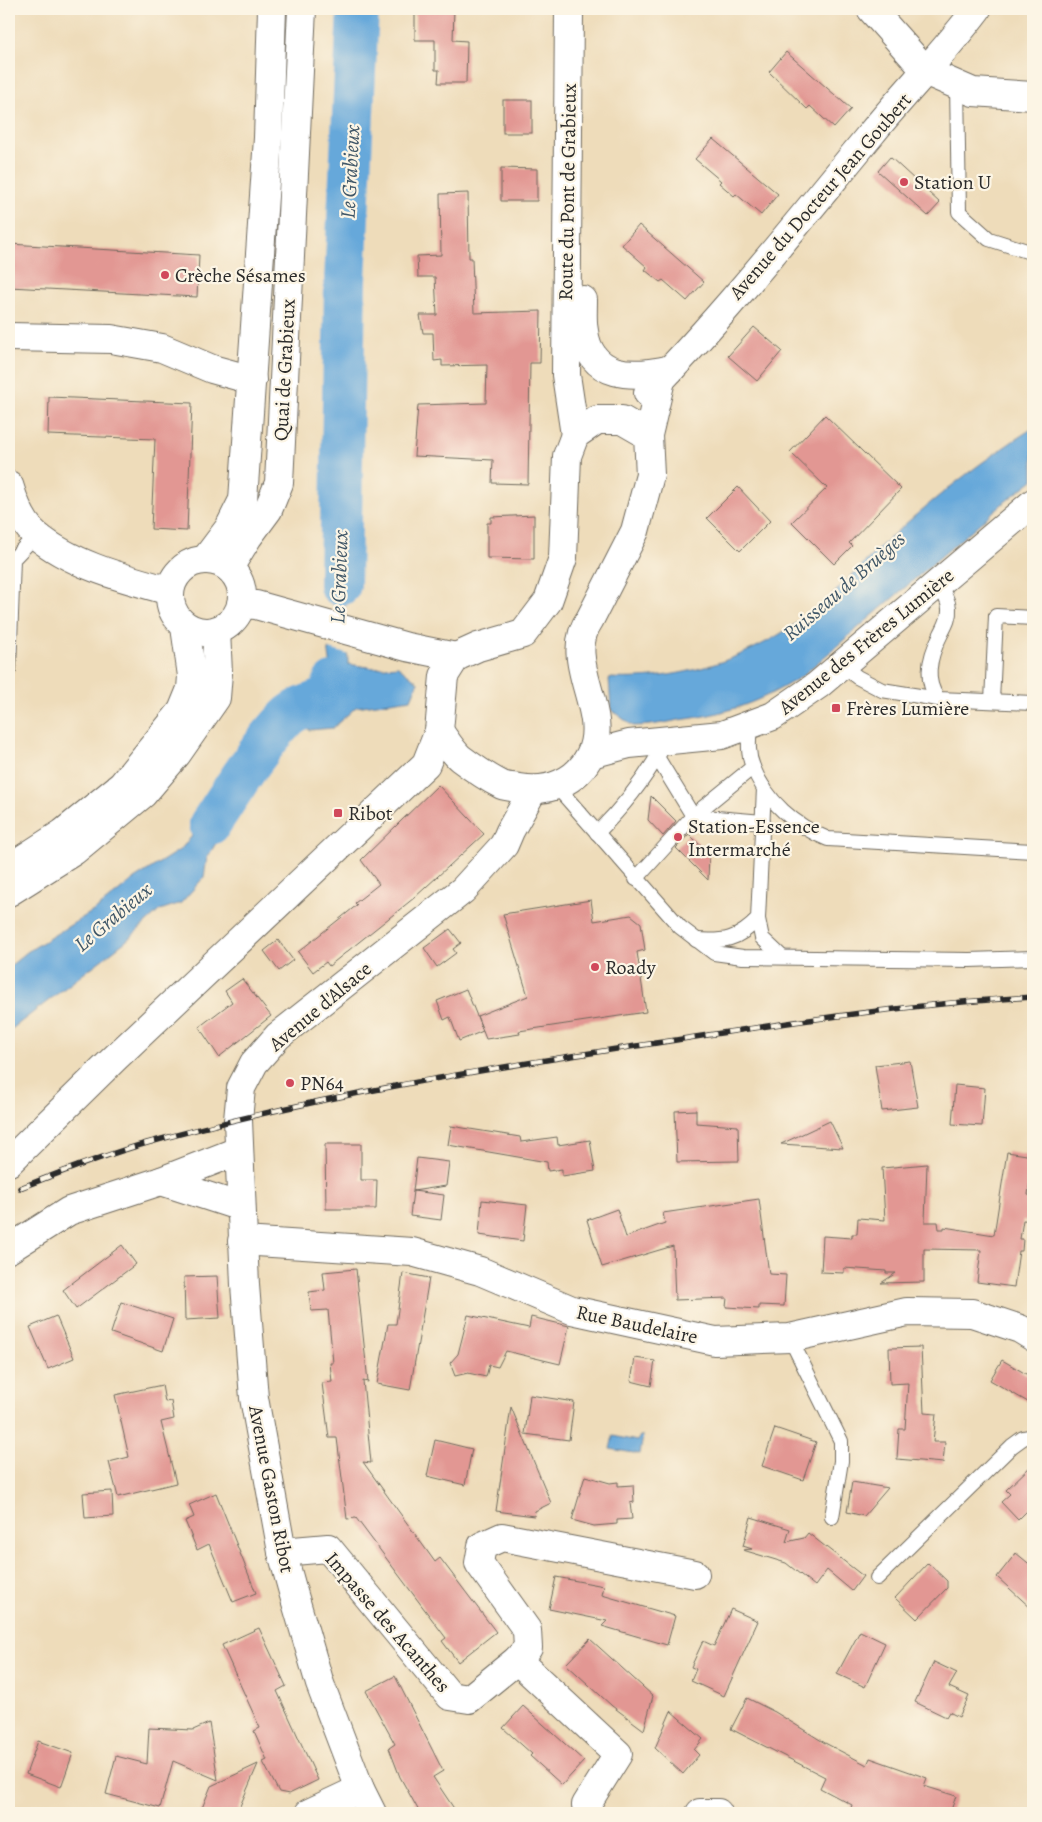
<svg xmlns="http://www.w3.org/2000/svg" width="1042" height="1822" viewBox="0 0 1042 1822" font-family="Alegreya,serif">
	<rect width="100%" height="100%" fill="#fcf5e5"/>
	<filter id="ink" filterUnits="userSpaceOnUse"><feTurbulence type="fractalNoise" baseFrequency=".02" numOctaves="2"/><feDisplacementMap in="SourceGraphic" scale="10" xChannelSelector="R" yChannelSelector="G"/><feConvolveMatrix kernelMatrix="1 2 1 2 8 2 1 2 1" color-interpolation-filters="sRGB"/></filter>
	<filter id="wash" filterUnits="userSpaceOnUse"><feTurbulence type="fractalNoise" baseFrequency=".0096" numOctaves="4" result="noise"/><feDisplacementMap in="SourceGraphic" scale="20" xChannelSelector="R" yChannelSelector="G"/><feGaussianBlur stdDeviation="1.12" result="paint"/><feColorMatrix in="noise" values="0 0 0 0 0 0 0 0 0 0 0 0 0 0 0 0 0 1.4 0 .05"/><feComposite in="paint" operator="in"/></filter>
	<g filter="url(#wash)">
		<rect width="100%" height="100%" fill="#eedcba"/>
		<g fill="#66a8da" stroke="#486a82">
			<path d="M1033 428V480L1001 505 802 676C761 702 727 714 679 720 664 723 649 726 633 726L611 710 609 678C693 682 771 651 833 594 854 574 873 553 895 533 938 495 984 459 1033 428Z"/>
			<path d="M341 520H351C359 533 352 544 349 558 343 593 347 629 348 664L374 668 398 666 418 682 411 699 356 707 333 728 309 730 302 718 290 716 302 699 315 696 328 687 331 668 327 639V582L334 561Z"/>
			<path d="M244 775 222 833 207 858 204 877 181 903 160 910 126 941 9 1031V967L27 952 98 908 134 879 181 849Z"/>
			<path d="M613 1436 637 1441 640 1436H643L640 1454 610 1449Z"/>
		</g>
		<path fill="#eedcba" d="M324 600 349 607 350 655 326 648Z"/>
		<g fill="none" stroke-linecap="round" stroke-linejoin="round">
			<g stroke="#66a8da" stroke-width="42">
				<path d="M340 585 345 281 358 9"/>
				<path d="M210 824C232 791 260 745 287 718 298 707 317 702 331 696L333 683"/>
			</g>
		</g>
		<g id="blocks">
			<g fill="#e29793">
				<path d="M415 9H454L453 40 467 41 466 83H438L439 70H435V40H415Z"/>
				<path d="M786 52 851 109 834 128 810 106 807 109 769 72Z"/>
				<rect x="503" y="100" width="29" height="33"/>
				<path d="M713 139 778 194 761 215 736 194 734 196 719 183 721 181 695 159Z"/>
				<path d="M890 157 940 203 928 216 878 171Z"/>
				<path d="M501 168 537 169V201H501Z"/>
				<path d="M468 193 469 258H472L474 313 541 311 540 363H530L528 484 492 483 493 460 414 456 418 405 486 403 487 365 442 366V360L434 361 433 333H423L420 315H437L435 277H418L417 256 441 255 440 194Z"/>
				<path d="M639 225 704 282 687 301 663 280 660 282 645 270 647 267 622 245Z"/>
				<path d="M9 244 199 255 197 297 9 287Z"/>
				<path d="M754 327 782 351 757 381 728 356Z"/>
				<path d="M49 397 192 403 187 531 151 529 155 439 48 435Z"/>
				<path d="M825 415 901 489 849 543 852 546 834 564 792 522 827 488 790 452Z"/>
				<path d="M738 487 770 521 740 551 707 518Z"/>
				<path d="M534 515V559L487 558V523H491V517Z"/>
				<path d="M438 785 484 834 414 898 329 966 326 962 313 972 298 952 357 905 355 903 379 884 361 860Z"/>
				<path d="M651 796 676 821 663 836 648 820Z"/>
				<path d="M689 834 709 854 708 880 676 848Z"/>
				<path d="M591 900 594 921 631 915 641 923 645 950 637 952 646 1012 519 1031 520 1034 486 1039 477 1016 528 996 503 914Z"/>
				<path d="M450 929 461 943 453 949 456 953 437 967 424 948Z"/>
				<path d="M278 940 293 960 279 971 264 951Z"/>
				<path d="M242 979 271 1016 219 1057 199 1027 232 1002 225 991Z"/>
				<path d="M466 989 483 1031 459 1041 450 1017 444 1020 437 1001Z"/>
				<path d="M910 1061 918 1107 882 1111 875 1065Z"/>
				<path d="M955 1085 985 1088 982 1126 952 1124Z"/>
				<path d="M696 1110V1123L738 1126 739 1161 677 1162 675 1111Z"/>
				<path d="M830 1121 843 1148 781 1144Z"/>
				<path d="M451 1126 520 1137 521 1142 557 1137 558 1145 590 1140 595 1171 562 1176V1169L548 1171 547 1162 448 1145Z"/>
				<path d="M325 1144H361V1180H377L376 1209H326Z"/>
				<path d="M1007 1152 1033 1156 1028 1195 1033 1196V1221L1023 1220 1020 1239H1023L1022 1251H1019L1014 1287 977 1282 981 1250 924 1249V1282L881 1283 896 1273H886V1271L844 1268V1273L821 1272 823 1236 852 1238V1234H857L858 1218 885 1220 882 1168 927 1164 925 1222H938L939 1229H944V1227L994 1235Z"/>
				<path d="M417 1158 449 1162 446 1186 413 1191Z"/>
				<path d="M413 1191 444 1195 441 1220 410 1216Z"/>
				<path d="M759 1199 769 1274 786 1275 784 1306 759 1305V1309L726 1307 727 1298 675 1300 673 1246 602 1267 587 1220 617 1209 626 1237 665 1223 663 1213Z"/>
				<path d="M482 1200 527 1205 523 1241 479 1235Z"/>
				<path d="M122 1245 136 1264 76 1309 63 1290Z"/>
				<path d="M356 1269 368 1382 363 1381 371 1463 363 1462 435 1562 440 1558 496 1632 458 1662 442 1641 446 1638 356 1518 347 1519 337 1438H329L322 1383 332 1382 330 1363H333L328 1310 311 1311 309 1292 325 1290 323 1272Z"/>
				<path d="M403 1273 429 1278 410 1390 377 1384 388 1324H396Z"/>
				<path d="M217 1276 220 1318 185 1320 184 1277Z"/>
				<path d="M121 1302 173 1319 163 1351 111 1333Z"/>
				<path d="M468 1315 529 1328 531 1317 569 1326 560 1364 506 1351 498 1367 489 1365 486 1377 468 1373 455 1376 450 1363 458 1354Z"/>
				<path d="M56 1316 74 1358 48 1369 30 1327Z"/>
				<path d="M921 1347 924 1413 936 1414 933 1442H945L943 1463 897 1459 899 1429H905L908 1383 890 1384 889 1348Z"/>
				<path d="M635 1358 655 1361 651 1386 631 1381Z"/>
				<path d="M1002 1360 1033 1378V1405L990 1380Z"/>
				<path d="M162 1385 165 1402 171 1401 174 1419 161 1422 176 1483 118 1497 109 1462 129 1457 115 1395Z"/>
				<path d="M530 1395 574 1402 569 1440 525 1434Z"/>
				<path d="M511 1407 551 1503 535 1511 534 1516 496 1511Z"/>
				<path d="M775 1428 816 1442 803 1480 762 1466Z"/>
				<path d="M435 1440 472 1449 465 1485 427 1476Z"/>
				<path d="M1033 1464V1505L1018 1520 1001 1502 1010 1494 1006 1490Z"/>
				<path d="M585 1476 610 1483 618 1482V1486L633 1485 634 1502 630 1503 632 1519 617 1520V1524L594 1526 572 1520Z"/>
				<path d="M852 1482 888 1488 864 1516 847 1512Z"/>
				<path d="M112 1491 113 1516 85 1518 83 1493Z"/>
				<path d="M216 1493 256 1593 233 1602 209 1544 197 1550 185 1521 194 1517 189 1505Z"/>
				<path d="M751 1517 790 1529 786 1542 804 1538 808 1533 863 1576 852 1591 827 1570 815 1586 786 1563 743 1550 752 1549 743 1546Z"/>
				<path d="M1016 1553 1033 1567V1610L997 1577Z"/>
				<path d="M928 1563 947 1581V1588L917 1619 895 1598Z"/>
				<path d="M556 1577 604 1586 602 1595 675 1616 667 1645 602 1626 607 1621 549 1609Z"/>
				<path d="M731 1609 758 1621 724 1696 691 1681 696 1669 691 1667 703 1641 714 1646Z"/>
				<path d="M259 1628 286 1686 277 1691 318 1780 289 1794 279 1792 263 1762 267 1760 254 1731 260 1728 222 1645Z"/>
				<path d="M860 1631 885 1643 865 1687 837 1674Z"/>
				<path d="M590 1639 653 1696 644 1730 612 1706 566 1664Z"/>
				<path d="M934 1662 957 1673 949 1687 969 1696 959 1717 949 1712 946 1717 915 1702Z"/>
				<path d="M395 1676 443 1771 433 1777 457 1813H420L400 1777 389 1748 395 1744 366 1691Z"/>
				<path d="M747 1698 775 1712 825 1743 867 1765 870 1758 927 1778 924 1786 956 1796 950 1813H849L852 1805 820 1788 825 1777 731 1729Z"/>
				<path d="M523 1706 584 1761 562 1785 530 1756 532 1754 503 1728Z"/>
				<path d="M671 1711 703 1739 694 1750 699 1755 683 1774 655 1748Z"/>
				<path d="M209 1723 218 1780 173 1761 160 1808 106 1794 116 1756 147 1764 149 1728 193 1730Z"/>
				<path d="M38 1741 73 1753 61 1787 26 1774Z"/>
				<path d="M258 1764 237 1813H200L211 1786Z"/>
			</g>
		</g>
	</g>
	<g filter="url(#ink)">
		<use href="#blocks" fill-opacity="0" stroke="#6f695d" stroke-width="1"/>
		<g fill="none" stroke-linecap="round" stroke-linejoin="round">
			<defs>
				<g id="lane">
					<path d="M957 84 959 212 989 239 1033 253"/>
					<path d="M938 584C943 592 948 599 949 608 950 618 945 626 941 634 930 655 923 679 938 699"/>
					<path d="M842 665 857 677 882 690 938 699 1033 703"/>
					<path d="M9 670 13 559 36 535"/>
					<path d="M992 701 996 616 1033 618"/>
					<path d="M750 725C749 739 747 753 753 767 766 801 795 826 828 839L1033 851"/>
					<path d="M657 757 693 816 763 822"/>
					<path d="M557 787 680 927 714 953 743 957 969 960 1033 958"/>
					<path d="M764 788 758 919 762 938 782 957"/>
					<path d="M597 833C622 808 643 782 660 752"/>
					<path d="M636 879 693 816 753 767"/>
					<path d="M696 940C724 942 738 940 758 919"/>
					<path d="M790 1338 841 1441V1461L832 1517"/>
					<path d="M877 1578 1012 1446 1023 1438 1033 1436"/>
				</g>
				<g id="street">
					<path d="M871 9 927 72 973 92 1033 96"/>
					<path d="M9 337 111 339 162 348 212 369 252 380"/>
					<path d="M9 485C14 502 23 524 36 535 71 565 127 579 170 591"/>
					<path d="M242 1241 412 1252 480 1271 572 1310 715 1341 790 1338 907 1312 972 1313 1020 1329 1033 1337"/>
					<path d="M282 1552 328 1548 450 1696 469 1699 517 1660 528 1648 527 1630 479 1563 482 1546 502 1537 695 1574"/>
					<path d="M517 1660 618 1754 586 1805"/>
					<path d="M309 1813 360 1789"/>
					<path d="M700 1813H718"/>
				</g>
				<g id="secondary">
					<path d="M569 9 566 375 575 435"/>
					<path d="M583 300C583 310 582 321 584 331 590 379 633 378 671 369"/>
					<path d="M648 393C728 311 799 221 871 134 906 91 944 53 977 9"/>
					<path d="M241 604 256 605 407 647 456 657"/>
					<path d="M439 731C445 739 452 751 460 758 472 767 488 778 502 785 507 787 514 787 520 788 548 793 577 782 590 755 612 711 560 661 590 619L635 531 650 475 648 435 661 380"/>
					<path d="M591 754 629 744 722 735 773 716 818 685 1033 503"/>
					<path d="M9 1162 114 1059 426 764 439 731 444 676 456 657 478 647 523 634 548 601 563 558 567 456 575 435 597 420H622L648 435"/>
					<path d="M161 1181 241 1207"/>
					<path d="M9 1249 69 1211 161 1181 238 1151"/>
					<path d="M372 1813 360 1789 320 1684 293 1592 282 1552 254 1398 245 1285 238 1120 241 1088 254 1063 278 1036 463 890 504 845 510 831 533 790"/>
				</g>
				<g id="primary">
					<circle cx="206" cy="596" r="36"/>
					<path d="M205 560 229 528 243 500 268 138 272 9"/>
					<path d="M229 568 248 537 268 510 279 483 302 9"/>
					<path d="M9 868 63 833 122 785 182 711 191 689 192 676 185 627"/>
					<path d="M9 892 74 851 143 794 177 754 216 698 218 673 216 631"/>
				</g>
			</defs>
			<use href="#lane" stroke="#6f695d" stroke-width="16"/>
			<use href="#street" stroke="#6f695d" stroke-width="30"/>
			<use href="#secondary" stroke="#6f695d" stroke-width="30"/>
			<use href="#primary" stroke="#6f695d" stroke-width="30"/>
			<use href="#lane" stroke="#fff" stroke-width="14"/>
			<use href="#street" stroke="#fff" stroke-width="28"/>
			<use href="#secondary" stroke="#fff" stroke-width="28"/>
			<use href="#primary" stroke="#fff" stroke-width="28"/>
			<defs>
				<path id="rail" d="M20 1188C61 1172 104 1155 147 1143 307 1098 472 1071 636 1046 768 1026 900 1004 1033 997"/>
			</defs>
			<use href="#rail" stroke="#2b2b2b" stroke-width="5.5"/>
			<use href="#rail" stroke="#fcf5e5" stroke-width="4" stroke-dasharray="11" stroke-linecap="butt"/>
		</g>
	</g>
	<g fill="#d1495b" stroke="#fcf5e5" stroke-width="2">
		<circle cx="904" cy="182" r="5"/>
		<circle cx="165" cy="275" r="5"/>
		<rect x="831" y="703" width="10" height="10" rx="2.5"/>
		<rect x="333" y="808" width="10" height="10" rx="2.5"/>
		<circle cx="678" cy="837" r="5"/>
		<circle cx="595" cy="967" r="5"/>
		<circle cx="290" cy="1083" r="5"/>
	</g>
	<g text-anchor="middle" stroke-width="4.5" stroke-linejoin="round" paint-order="stroke">
		<g font-size="20" fill="#2b2b2b" stroke="#fcf5e5" text-anchor="start">
			<text x="914" y="189">Station U</text>
			<text x="175" y="282">Crèche Sésames</text>
			<text x="846" y="715">Frères Lumière</text>
			<text x="348" y="820">Ribot</text>
			<text x="688" y="833">Station-Essence<tspan x="688" dy="23">Intermarché</tspan></text>
			<text x="605" y="974">Roady</text>
			<text x="300" y="1090">PN64</text>
		</g>
		<g font-size="20" fill="#2b2b2b" stroke="#fcf5e5">
			<text transform="translate(567 192) rotate(-89)" y="7">Route du Pont de Grabieux</text>
			<text transform="translate(820 196) rotate(-49)" y="7">Avenue du Docteur Jean Goubert</text>
			<text transform="translate(284 370) rotate(-87)" y="7">Quai de Grabieux</text>
			<text transform="translate(866 641) rotate(-39)" y="7">Avenue des Frères Lumière</text>
			<text transform="translate(320 1006) rotate(-40)" y="7">Avenue d'Alsace</text>
			<text transform="translate(637 1324) rotate(12)" y="7">Rue Baudelaire</text>
			<text transform="translate(272 1489) rotate(79)" y="7">Avenue Gaston Ribot</text>
			<text transform="translate(388 1622) rotate(49)" y="7">Impasse des Acanthes</text>
		</g>
		<g font-size="21" font-style="italic" fill="#405768" stroke="#fcf5e5">
			<text transform="translate(350 172) rotate(-87)" y="7">Le Grabieux</text>
			<text transform="translate(339 577) rotate(-88)" y="7">Le Grabieux</text>
			<text transform="translate(844 586) rotate(-41)" y="7">Ruisseau de Bruèges</text>
			<text transform="translate(113 917) rotate(-40)" y="7">Le Grabieux</text>
		</g>
	</g>
	<rect width="1042" height="1822" fill="none" stroke="#fcf5e5" stroke-width="30"/>
</svg>
